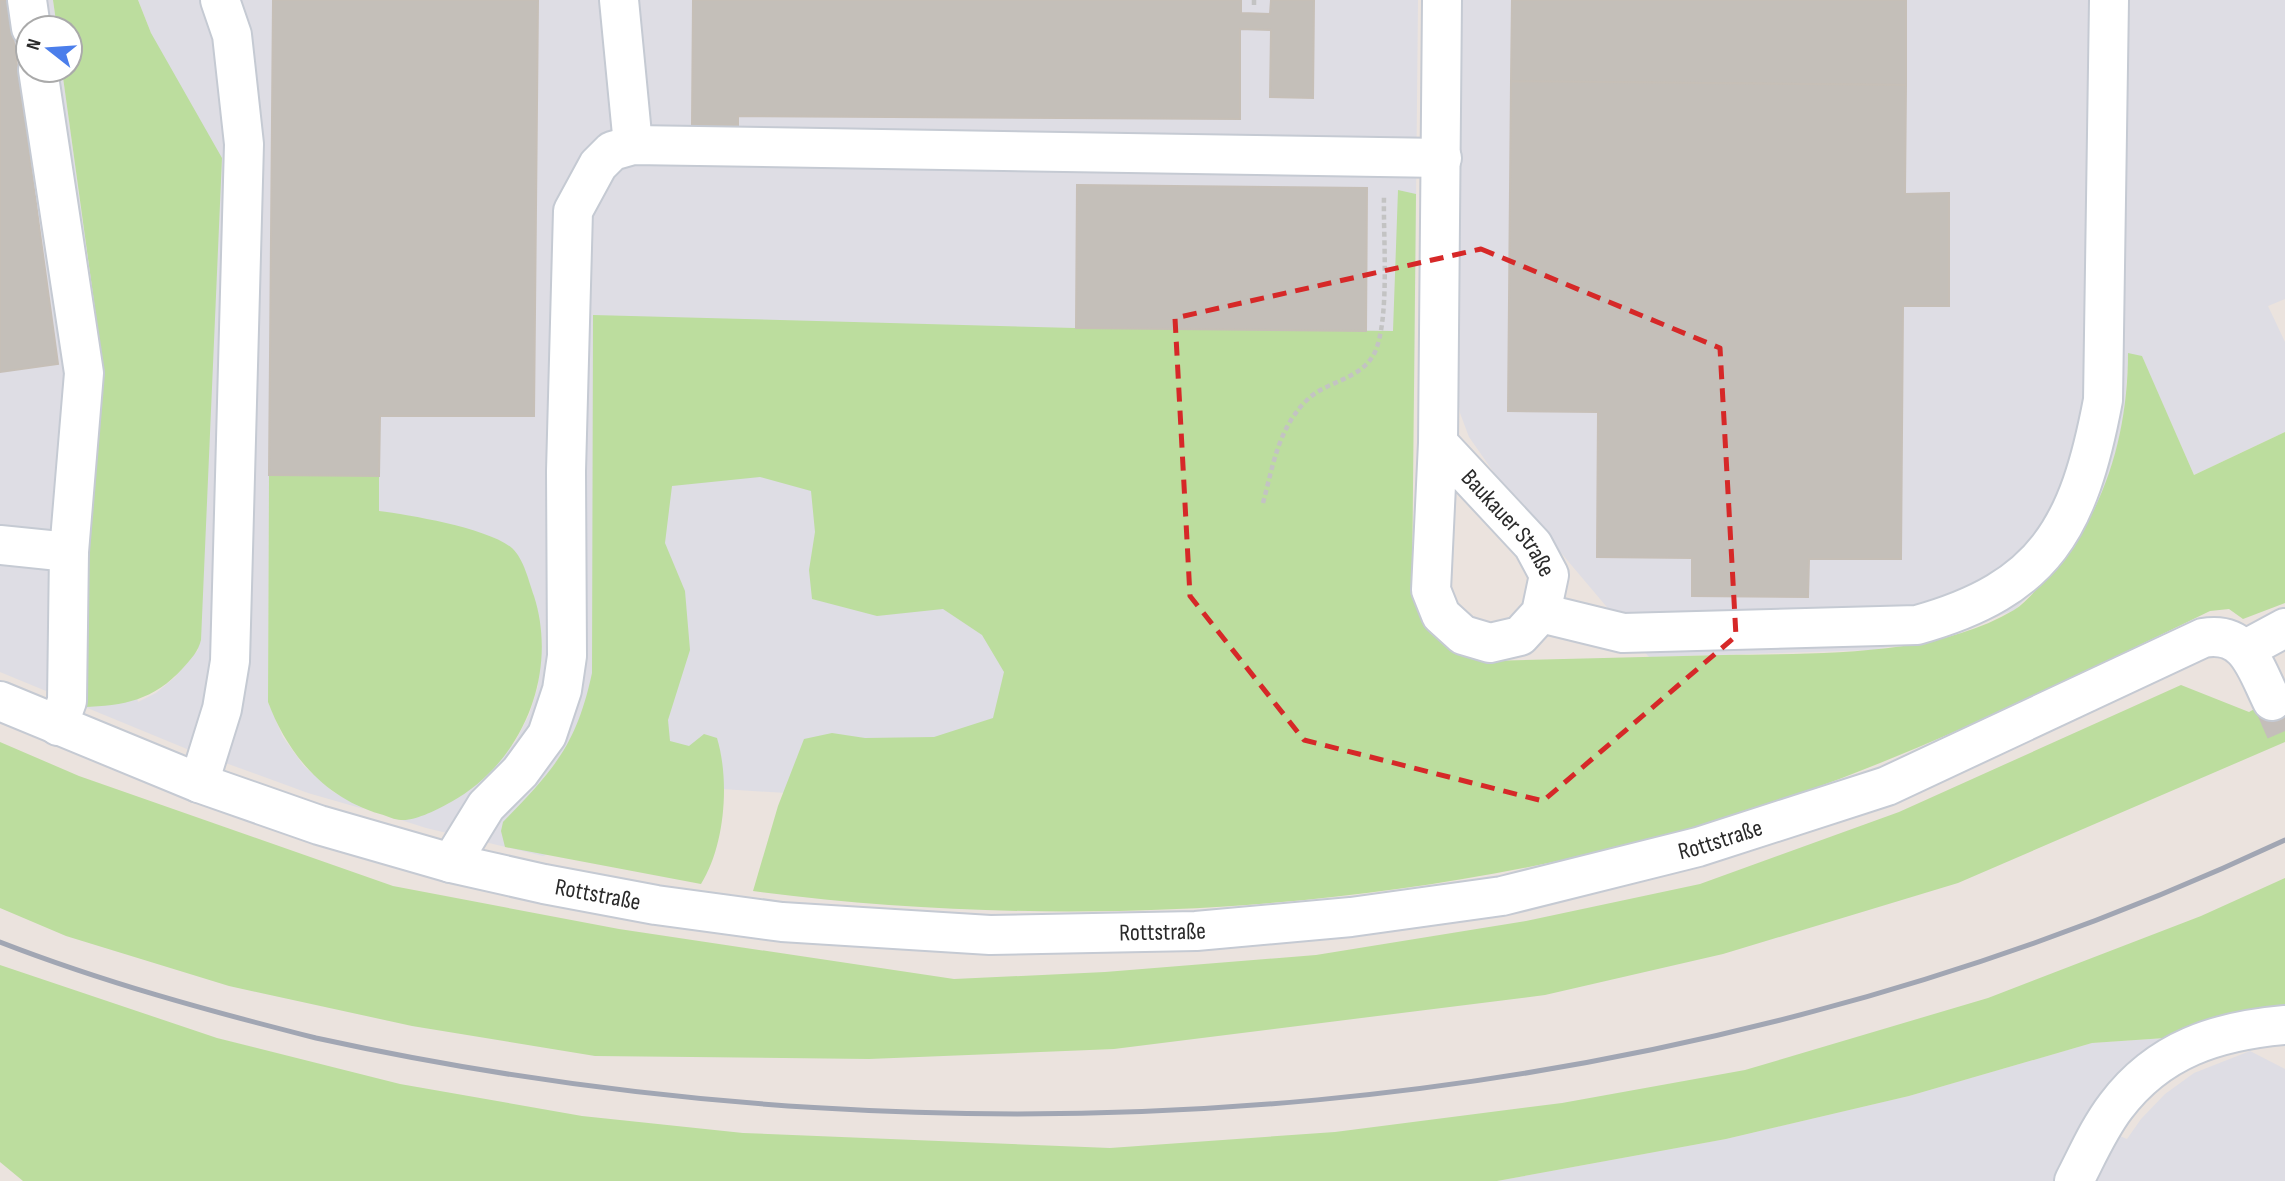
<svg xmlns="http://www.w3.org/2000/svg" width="2285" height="1181" viewBox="0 0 2285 1181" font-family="'Sofia Sans Condensed',sans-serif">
	<rect width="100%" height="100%" fill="#ebe3de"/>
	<g fill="#dedde4">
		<path d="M0 0H53L57 28H28V70H62L103 367 90 530 138 702 156 693 175 677 198 650 151 33 138 0H1418L1414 409 1364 548 834 796 722 789 543 856 426 828 401 820 426 813 459 797 482 780 515 742 529 715 538 686 541 629 527 576 511 548 438 522 378 511 379 476H269L268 702 283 737 304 766 332 791 364 809 308 793 187 749 0 672Z"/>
		<path d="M1461 0H2285V299L2268 306 2285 342V432L2194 475 2142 357 2129 354 2124 417 2113 464 2104 490 2091 517 2063 560 2015 610 1940 637 1873 650 1649 657 1497 477 1469 437 1460 413 1457 394Z"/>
		<path d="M2165 1038 2125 1067 2086 1122 2127 1139 2141 1119 2165 1094 2194 1073 2250 1051 2285 1069V1181H1497L1726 1139 1909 1096 2092 1043Z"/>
	</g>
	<g fill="#bcdd9e">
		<path d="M53 0H138L151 33 222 158 201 640C198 652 191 659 183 668 154 700 124 706 83 707L90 530 103 367 62 70H70V28H57Z"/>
		<path d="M1398 190 1416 194 1412 586C1418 631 1445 655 1489 661 1567 659 1645 657 1723 655 1812 653 1934 658 2014 610 2025 603 2035 591 2044 581 2103 520 2128 437 2128 353L2142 356 2194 475 2285 432V603L2243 619 2229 609 2210 611C2076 676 1942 743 1801 793 1474 908 1096 936 753 891L778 806 804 739 832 733 865 738 934 737 993 718 1004 672 982 635 943 609 877 616 812 599 809 570 815 532 811 491 760 477 672 486 665 543 685 591 690 650 668 720 670 741 689 746 704 734 717 738C730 781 725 846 701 884L505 847 501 831 503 822C553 770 576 747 592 673L593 315 1075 328 1393 331Z"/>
		<path d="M269 475 379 476V511C410 515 488 528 512 548 524 559 529 582 534 596 559 674 522 763 451 802 438 809 416 821 401 820 395 820 387 816 380 814 325 798 288 755 268 702Z"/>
		<path d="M2181 685 2249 712 2285 692V742L1958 883 1723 954 1545 995 1114 1049 869 1059 595 1056 412 1026 229 986 66 936 0 908V742L79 776 393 886 619 929 954 979 1105 972 1316 955 1526 921 1700 884 1899 812Z"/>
		<path d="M2285 878V1005L2165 1038 2092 1043 1909 1096 1726 1139 1497 1181H23L0 1162V965L217 1038 400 1084 582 1116 743 1133 1110 1148 1335 1132 1562 1103 1745 1070 1988 998 2201 916Z"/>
	</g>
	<g fill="#c4bfb9" stroke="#c6bfb7" stroke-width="2">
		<path d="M0 0H8L58 364 0 372Z"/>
		<path d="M273 0H538L534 416H380L379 476 269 475Z"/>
		<path d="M693 0H1241V13L1270 14 1271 0H1314L1313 98 1270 97 1271 30 1240 29V119L738 116V125H692Z"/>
		<path d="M1512 0H1906V85L1511 81Z"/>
		<path d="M1511 81 1906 85 1905 194 1949 193V306H1903L1901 559H1809L1808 597 1692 596V558L1597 557 1598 412 1508 411Z"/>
		<path d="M1077 185 1367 188 1366 331 1076 328Z"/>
	</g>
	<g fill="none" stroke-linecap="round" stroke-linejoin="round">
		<path stroke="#c4beba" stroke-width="38" stroke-dasharray="38 19" stroke-linecap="butt" d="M2272 701 2285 731"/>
		<defs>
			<g id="minor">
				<path d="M27 0 31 28"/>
				<path d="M619 0 633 145"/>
				<path d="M38 70 84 373 69 552"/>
				<path id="s1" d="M1438 443 1533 545 1549 575 1541 613 1520 636 1490 643 1463 635 1441 615 1431 590 1438 443 1442 0"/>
				<path d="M0 545 69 552 67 701 58 726"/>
				<path d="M1541 613 1623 633 1917 625C2046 589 2079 527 2103 400L2109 0"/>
				<path d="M2246 649 2285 628"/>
				<path id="s2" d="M0 701 199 783 319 825 451 863 544 884 656 905 782 922 990 935 1196 931 1351 917 1502 896 1698 847 1887 786 2203 638C2247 630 2256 669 2272 701"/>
				<path d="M199 783 222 709 230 661 244 144 232 35 220 0"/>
				<path d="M451 863 486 806 520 772 547 735 562 690 567 656 566 471 573 211 598 165 612 151 633 145 1442 158"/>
				<path d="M2074 1181C2087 1156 2099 1128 2116 1106 2159 1049 2217 1031 2285 1025"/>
			</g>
		</defs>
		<use href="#minor" stroke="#c5cad3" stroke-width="42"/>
		<g stroke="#c3c3c3" stroke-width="4.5" stroke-dasharray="5 3.5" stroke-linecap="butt">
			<path d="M1254 5V0"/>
			<path d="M1263 503C1273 466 1278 429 1306 401 1326 380 1361 381 1375 352 1390 318 1383 237 1384 197"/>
		</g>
		<use href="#minor" stroke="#fff" stroke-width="38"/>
		<path stroke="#a1a6b3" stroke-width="5" d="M0 942C103 982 209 1011 316 1038 970 1181 1676 1126 2285 840"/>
	</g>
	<path fill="none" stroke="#d62828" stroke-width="5" stroke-dasharray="14 9" stroke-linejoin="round" d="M1481 249 1720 348 1736 636 1543 801 1304 740 1190 596 1175 318Z"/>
	<g text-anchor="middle" stroke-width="5" stroke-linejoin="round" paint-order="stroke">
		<g font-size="24" fill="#2a2a2a" stroke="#fff">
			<text dy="8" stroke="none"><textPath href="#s1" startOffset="107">Baukauer Straße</textPath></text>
			<text dy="8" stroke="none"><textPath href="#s2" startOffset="1764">Rottstraße</textPath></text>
			<text dy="8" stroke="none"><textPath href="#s2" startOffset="630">Rottstraße</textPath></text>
			<text dy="8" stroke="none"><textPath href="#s2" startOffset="1197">Rottstraße</textPath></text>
		</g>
	</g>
	<g transform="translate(49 49) rotate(287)"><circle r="33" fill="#ffffff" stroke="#aaaaaa" stroke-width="2"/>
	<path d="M0-5L12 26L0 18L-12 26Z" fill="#4b7eeb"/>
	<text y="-10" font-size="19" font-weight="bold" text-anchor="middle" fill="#2a2a2a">N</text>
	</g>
</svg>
